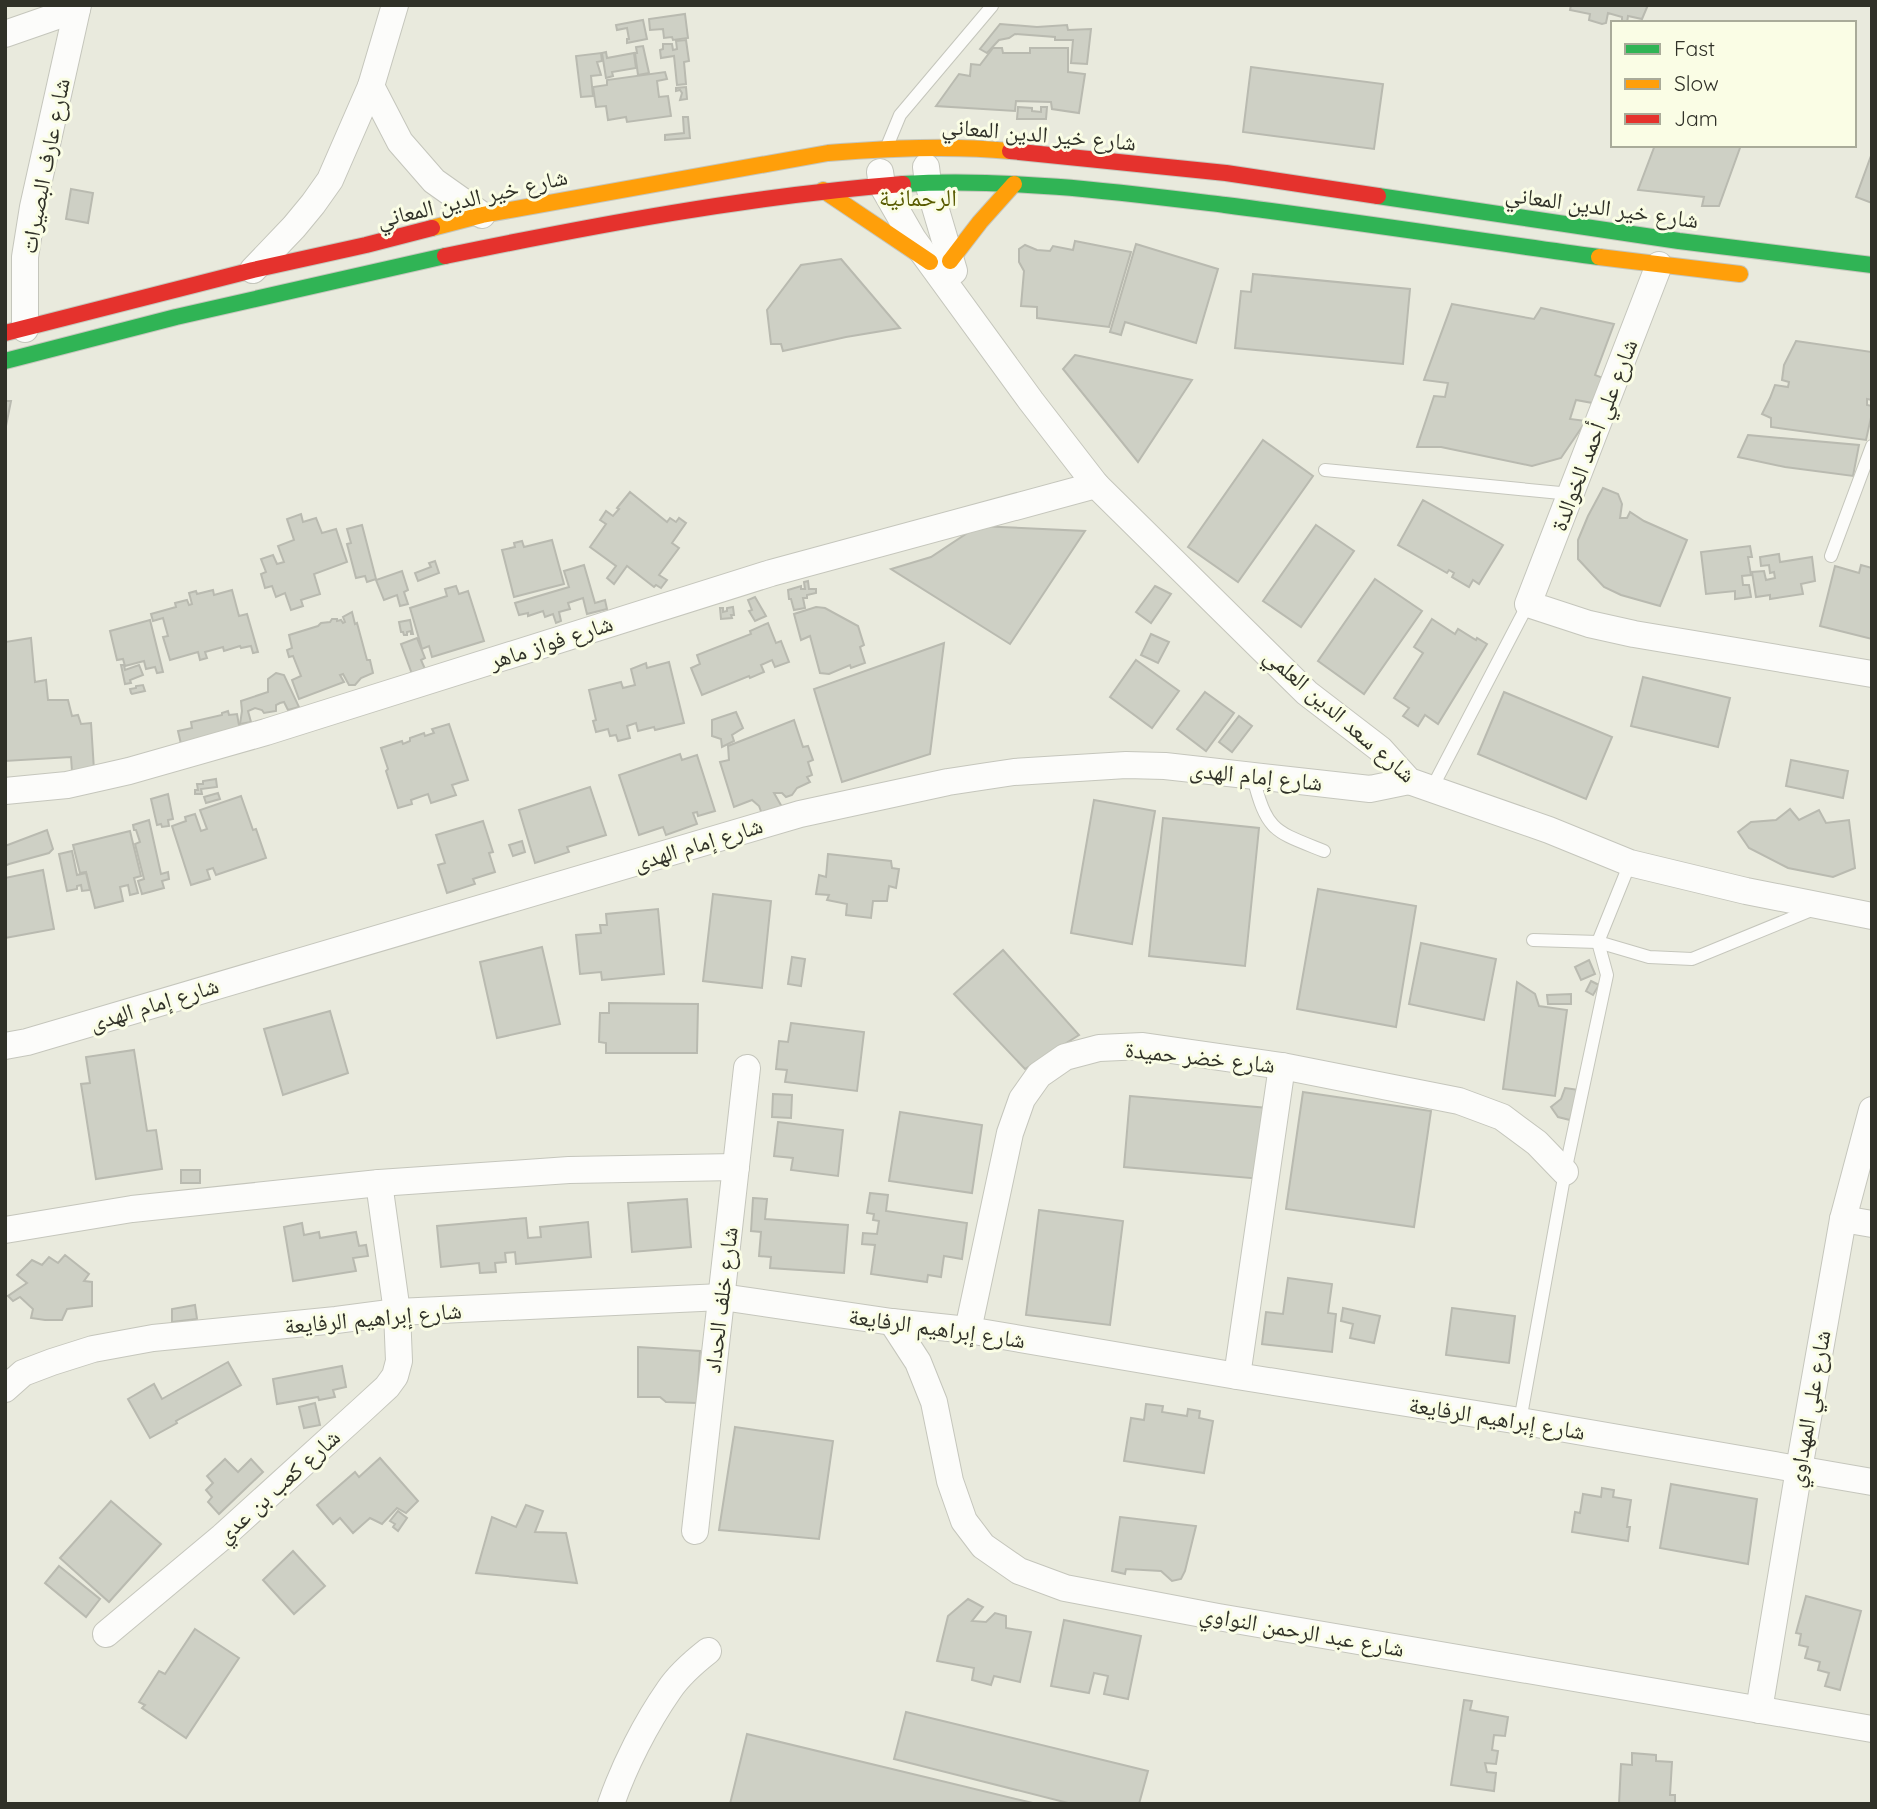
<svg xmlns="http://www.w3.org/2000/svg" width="1877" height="1809" viewBox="0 0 1877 1809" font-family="Quicksand,'Noto Naskh Arabic',sans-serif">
	<rect width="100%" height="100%" fill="#e9eadd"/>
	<g fill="#ced0c5" stroke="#b9bab0" stroke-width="2">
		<path d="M1571 5H1648L1642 19 1628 16 1627 23H1622V17L1608 13 1606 23 1602 24 1589 20 1590 14 1570 10Z"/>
		<path d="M685 14 688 38 673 40 672 37 664 38 663 29 650 30 649 19Z"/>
		<path d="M643 20 647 39 627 43V39H629L627 28 617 30 616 25Z"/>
		<path d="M1000 24 1037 27 1067 25 1068 30 1091 29 1087 64 1071 63 1073 40H1055V37L1015 34 1009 38 999 40 987 53 980 49Z"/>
		<path d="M686 40 689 61 684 62 686 84 677 85 674 56 661 58 660 50 663 49V44H672L673 50 677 49 676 41Z"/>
		<path d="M643 46 649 73 638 75 635 53H637L636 47Z"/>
		<path d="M993 48H1002L1003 53H1030V48H1068V72L1085 74 1079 113 1052 109 1051 102 1016 101 1015 111 936 106 959 74 970 76 971 64 980 65Z"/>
		<path d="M606 52 607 58 634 53 636 68 612 72 613 76 606 78 602 53Z"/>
		<path d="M601 53 602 61 597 62 601 75 591 76 593 96 581 97 576 56Z"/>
		<path d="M1251 67 1383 84 1374 149 1243 132Z"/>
		<path d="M665 72 667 79 657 81 659 97 668 96 671 116 627 122 626 117 608 120 606 106 596 107 593 87 607 85V80Z"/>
		<path d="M686 87 687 99 680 100 682 93 680 90 676 91V88Z"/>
		<path d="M1018 107 1032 108V111L1041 112V107H1047L1046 119H1017Z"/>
		<path d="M683 117H688L690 138 665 140V135L684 133Z"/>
		<path d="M1655 145H1741L1719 206H1702L1704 197 1638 190Z"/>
		<path d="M1872 153V203L1856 197Z"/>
		<path d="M71 189 93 193 88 223 66 219Z"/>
		<path d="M1075 241 1131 252 1109 327 1037 318V307L1021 306 1024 271 1019 262V249L1025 245 1037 250 1050 251 1053 246 1073 250Z"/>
		<path d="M1136 244 1218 269 1196 343 1125 322 1121 335 1110 332Z"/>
		<path d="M841 259 900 328 846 337 783 351 781 344H771L767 310 801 265Z"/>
		<path d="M1253 274 1410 289 1403 364 1235 348 1241 291 1251 292Z"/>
		<path d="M1452 304 1534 319 1541 308 1614 324 1595 375 1608 380 1598 404 1576 400 1570 419 1586 421 1561 458 1532 466 1441 447H1417L1434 396 1445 397 1448 383 1424 380Z"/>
		<path d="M1796 341 1872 352V400L1867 399V405L1872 406V413L1866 440 1771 427V418L1762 414 1770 398 1775 385 1788 387 1789 382 1782 380 1784 365Z"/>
		<path d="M1075 355 1192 380 1138 462 1063 369Z"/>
		<path d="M5 401H11L5 431Z"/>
		<path d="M1748 435 1859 445 1853 476 1785 467 1738 457Z"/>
		<path d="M1263 440 1313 476 1238 582 1188 547Z"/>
		<path d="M1603 488 1618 494 1622 504 1620 518H1627L1630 512 1644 521 1687 540 1660 606 1621 595 1604 587 1578 559V540L1588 516Z"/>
		<path d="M630 492 667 522 670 518 676 522 679 518 686 523 672 543 679 548 659 575 667 580 661 588 656 585 654 587 627 566 614 584 607 578 616 566 590 547 606 524 600 520 606 511 613 516 619 509 617 508Z"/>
		<path d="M1423 500 1503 545 1479 584 1473 580 1469 587 1452 577 1454 573 1449 570 1447 573 1398 545Z"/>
		<path d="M301 514 303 522 316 518 322 533 336 529 347 562 314 574 320 594 301 600 303 606 291 610 285 593 276 597 272 586 265 588 261 574 266 572 261 559 273 555 277 564 284 562 278 546 294 540 287 519Z"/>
		<path d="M362 525 376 579 367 582 365 576 356 578 347 544 351 543 347 529Z"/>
		<path d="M1316 525 1354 551 1301 627 1263 601Z"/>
		<path d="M978 526 1085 531 1010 644 891 569 931 557Z"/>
		<path d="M552 540 564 584 514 597 502 550 515 547 514 543 522 541 524 547Z"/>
		<path d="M1750 546 1752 557H1748L1751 575 1742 576 1743 585H1749L1751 597 1735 599V591L1706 594 1701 552Z"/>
		<path d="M1779 554 1780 562 1812 557 1815 581 1801 584 1803 594 1770 599V595L1756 597 1752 572 1764 571 1766 580 1775 578 1774 572 1770 573 1769 565 1761 566 1760 557Z"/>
		<path d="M435 561 439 573 418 581 415 573 431 567 429 563Z"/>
		<path d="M584 565 595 603 605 600 607 609 587 614 583 598 568 603 570 609 559 612 561 621 556 623 553 614 545 617 543 611 528 616V613L519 615 515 603 569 587 564 571Z"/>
		<path d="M1861 565 1872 568V639L1820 626 1835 566 1859 573Z"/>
		<path d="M402 571 408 590 404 592 408 604 400 606 397 595 384 600 376 580Z"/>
		<path d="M1375 579 1422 611 1364 694 1318 661Z"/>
		<path d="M808 581 809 589H816V593L807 595V598H803L805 608 794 610 791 599H789L788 590 801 586V589H805L804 582Z"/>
		<path d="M456 586 459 594 468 591 484 641 432 657 429 646 422 649 410 608 447 596 445 589Z"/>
		<path d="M1155 586 1171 594 1151 623 1136 612Z"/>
		<path d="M213 590 214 595 232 590 239 616 247 614 258 652 253 653 251 646 241 648 240 646 224 651 223 647 205 652 207 658 200 660 198 652 170 660 163 637 168 636 163 618 153 621 151 614 176 607 175 603 187 600 189 605 192 604 189 593 196 591 197 594Z"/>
		<path d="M755 597 766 616 755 621 749 611 752 610 748 600Z"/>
		<path d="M733 607 734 615H731L732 618 721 619 720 608H723V612L727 611V608Z"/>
		<path d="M816 607 825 608 858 626 864 645 860 647 865 663 851 668 850 665 829 674 820 673 810 636 801 640 794 614Z"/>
		<path d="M352 612 355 624 357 623 367 660H370L373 673 361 678 355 685H349L343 674 340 675 344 682 299 699 292 680 301 676 293 656 289 657 287 650 292 648 289 635 318 626 321 623 330 622 332 619H337V621L341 620 343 623 345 622 343 617Z"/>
		<path d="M1432 619 1455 634 1458 629 1476 640 1477 638 1487 644 1438 724 1425 715 1418 726 1403 716 1409 708 1394 698 1423 653 1414 647Z"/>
		<path d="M150 620 163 672 157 673 155 667 146 669 144 661 125 666 123 659 117 660 110 631Z"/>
		<path d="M410 620 413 634H411V631L407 632V635H404L403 632H401L399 622Z"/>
		<path d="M768 623 776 643 781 641 789 662 775 667 772 660 761 665 764 672 750 678 749 676 702 695 691 668 700 664 697 655 751 634 750 631Z"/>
		<path d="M1151 634 1169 642 1158 663 1141 655Z"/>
		<path d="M31 638 35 682 46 680 48 700H68L72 716 78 715 81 724 91 723 94 770 72 771 71 757 5 761V642Z"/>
		<path d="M417 638 425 658 421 660 425 669 412 674 401 644Z"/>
		<path d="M944 643 930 754 842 782 814 689Z"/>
		<path d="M1136 660 1179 691 1152 728 1110 697Z"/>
		<path d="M669 662 684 723 655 730 654 727 638 731 636 723 627 726 630 738 618 741 616 735 610 736 608 729 596 732 593 721 596 720 589 690 621 682 623 688 635 685 631 669 646 663 647 668Z"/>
		<path d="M121 665H124L125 670 139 665 143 675 130 680 131 683 125 684Z"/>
		<path d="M276 673 284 675 299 707 288 710 284 702 280 703 276 705V711L264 713 262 710 255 708 248 711 251 722 240 724 242 711 241 701 268 692V679Z"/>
		<path d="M1643 677 1730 698 1718 747 1631 726Z"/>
		<path d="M143 685 145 691 132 694 131 693 130 689 136 688V686Z"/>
		<path d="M1205 692 1234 713 1206 751 1177 729Z"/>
		<path d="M1504 692 1612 737 1586 799 1478 754Z"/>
		<path d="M228 711 229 715 237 714 241 736 182 748 178 731 192 728 191 722 222 715V713Z"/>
		<path d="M736 712 743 728 732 735 734 741 722 747 721 739 712 736V720Z"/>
		<path d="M1239 716 1252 726 1232 752 1219 742Z"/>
		<path d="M794 720 803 747 808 746 813 760 808 762 812 775 807 777 810 782 797 788 792 795 786 797 782 793H774L782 807 762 814 759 806 752 800 734 807 720 762 729 760 728 746Z"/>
		<path d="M449 724 468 780 452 785 456 795 431 803 428 794 411 800 412 804 398 808 386 771 388 769 381 748 402 741 403 744 410 741V738L424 733 425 736 434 733 432 729Z"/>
		<path d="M680 754 682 760 697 755 715 811 698 816 697 812 693 813 697 824 666 835 663 827 639 835 619 775Z"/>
		<path d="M1791 760 1848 771 1843 798 1786 786Z"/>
		<path d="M216 779 217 787 201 789 202 794H195V790H198L197 784H203V781Z"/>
		<path d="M590 787 606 835 567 847 569 852 535 863 519 810Z"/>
		<path d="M218 793 220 799 206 803 204 797Z"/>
		<path d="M168 794 173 819 168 820 169 826 162 827 161 824 157 825 151 799Z"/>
		<path d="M241 796 253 830 256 829 266 858 216 875 213 868 207 870 210 879 191 885 172 826 186 821 185 817 195 814 201 831 207 829 200 810Z"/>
		<path d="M1094 800 1155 811 1132 944 1071 933Z"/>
		<path d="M1790 809 1799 820 1819 810 1826 823 1849 820 1855 868 1833 877 1788 868 1749 848 1738 832 1751 822 1776 820Z"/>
		<path d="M1163 818 1259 828 1245 966 1149 956Z"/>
		<path d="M149 820 161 874 168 872 169 879 162 881 164 888 142 894 138 881 144 879 135 844 140 842 136 830H134L133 825Z"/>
		<path d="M483 821 493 852 489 853 495 872 473 879 475 884 447 893 438 865 445 863 436 835Z"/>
		<path d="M47 830 53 849 49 853 9 864 5 866V846Z"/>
		<path d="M130 831 141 876 134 878 138 893 130 895 128 885 120 887 123 901 95 908 86 872 80 873 73 845Z"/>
		<path d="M522 841 525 852 513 856 509 845Z"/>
		<path d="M72 851 77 875 86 873 90 890 82 891 81 885 77 886V889L67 891 59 854Z"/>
		<path d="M828 854 891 861 892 868 899 869 896 888 889 886 887 901H873L871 918 846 915 847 904 827 900 829 895 816 894 819 875 826 877Z"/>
		<path d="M43 870 54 929 5 938V878Z"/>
		<path d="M1318 889 1416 906 1396 1027 1297 1009Z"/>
		<path d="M713 894 771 901 762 988 703 981Z"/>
		<path d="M658 909 664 974 602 980 601 972 580 974 576 935 601 933 600 925H607L606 914Z"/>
		<path d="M1421 943 1496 959 1484 1020 1409 1004Z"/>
		<path d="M542 947 560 1024 497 1038 480 962Z"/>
		<path d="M1003 950 1079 1035 1025 1069 954 994Z"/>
		<path d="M792 957 805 959 801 986 788 984Z"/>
		<path d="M1589 960 1595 974 1581 980 1575 967Z"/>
		<path d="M1591 981 1599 985 1593 995 1586 991Z"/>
		<path d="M1517 982 1535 994 1539 1006 1567 1010 1555 1096 1503 1089Z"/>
		<path d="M1571 994V1004H1548L1547 995Z"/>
		<path d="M609 1003 698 1004 697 1053H606V1043L599 1042 600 1013H609Z"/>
		<path d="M330 1011 348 1073 283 1095 264 1029Z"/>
		<path d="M791 1023 864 1032 857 1091 785 1082 787 1070 776 1069 779 1041 788 1042Z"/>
		<path d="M134 1050 147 1131 156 1130 162 1169 96 1179 81 1084 90 1083 86 1057Z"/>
		<path d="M1565 1088 1579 1090 1570 1120 1558 1117 1551 1107 1561 1099Z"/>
		<path d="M1303 1092 1431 1111 1414 1227 1286 1209Z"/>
		<path d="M773 1094 792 1095 791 1118 772 1117Z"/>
		<path d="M1130 1096 1268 1108 1262 1179 1124 1167Z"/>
		<path d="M900 1112 982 1125 972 1193 889 1181Z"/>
		<path d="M778 1122 843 1130 838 1176 791 1170 793 1158 774 1156Z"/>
		<rect x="181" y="1170" width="19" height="13"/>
		<path d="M870 1193 888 1195 886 1211 967 1223 962 1259 944 1256 941 1277 928 1275 927 1282 871 1274 875 1245 862 1244 863 1233 877 1234 879 1221 873 1220 874 1214 867 1213Z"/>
		<path d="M753 1198 767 1199 765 1219 848 1225 844 1273 770 1268 771 1257 759 1256 761 1232 751 1231Z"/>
		<path d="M687 1199 691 1247 632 1252 628 1203Z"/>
		<path d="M1039 1210 1123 1221 1110 1325 1026 1315Z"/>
		<path d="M526 1218 528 1238 541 1237 540 1227 588 1222 591 1257 516 1264 515 1252 505 1253 506 1262 495 1263 496 1272 480 1273 479 1263 441 1267 437 1226Z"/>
		<path d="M302 1223 304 1235 319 1232 320 1238 356 1232 359 1246 366 1245 368 1256 353 1258 356 1271 293 1281 284 1227Z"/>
		<path d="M65 1255 89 1274 84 1281 92 1282V1306L67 1309 62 1320H45L31 1318 33 1309 20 1297 13 1301 8 1296 27 1283 17 1275 32 1260 42 1265 49 1257 58 1263Z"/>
		<path d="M1288 1278 1332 1284 1328 1313 1336 1314 1332 1352 1262 1344 1266 1312 1283 1314Z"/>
		<path d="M195 1305 197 1319 172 1322V1309Z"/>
		<path d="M1343 1308 1380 1316 1374 1343 1350 1338 1353 1324 1341 1321Z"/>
		<path d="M1452 1308 1515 1316 1509 1363 1446 1355Z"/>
		<path d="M638 1347 700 1351 697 1403 666 1402 660 1397H638Z"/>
		<path d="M228 1362 241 1385 176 1421 177 1423 150 1438 128 1399 154 1384 162 1399Z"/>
		<path d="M342 1366 346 1387 333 1390 335 1397 319 1400 318 1397 277 1404 273 1379Z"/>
		<path d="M315 1403 320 1425 304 1428 299 1407Z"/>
		<path d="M1146 1404 1163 1406 1162 1412 1187 1416 1188 1409 1200 1411 1199 1418 1213 1421 1204 1473 1124 1461 1131 1418 1144 1420Z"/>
		<path d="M735 1427 833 1441 819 1539 719 1530Z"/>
		<path d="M380 1458 418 1501 406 1513 397 1508 382 1524 370 1518 353 1533 340 1518 333 1524 317 1505 355 1472 359 1477Z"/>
		<path d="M225 1459 238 1472 251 1459 263 1472 219 1514 208 1502 212 1497 206 1490 213 1483 207 1476Z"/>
		<path d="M1671 1484 1757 1499 1748 1564 1660 1548Z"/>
		<path d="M1602 1488 1614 1490 1613 1497 1631 1500 1627 1527H1630L1628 1541 1572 1532 1575 1512 1580 1513 1583 1494 1601 1497Z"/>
		<path d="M111 1501 161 1544 109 1602 60 1558Z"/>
		<path d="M526 1505 543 1511 535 1532 566 1533 577 1583 476 1573 492 1517 516 1527Z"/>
		<path d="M398 1511 407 1518 398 1531 393 1527 395 1524 390 1521Z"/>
		<path d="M1120 1517 1196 1526 1185 1571 1181 1579 1172 1581 1161 1571 1126 1569 1125 1574 1112 1571Z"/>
		<path d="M293 1551 325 1586 294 1614 263 1580Z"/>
		<path d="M59 1566 100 1599 86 1617 45 1583Z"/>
		<path d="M1806 1596 1861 1611 1840 1690 1825 1686 1829 1673 1818 1670 1820 1662 1805 1658 1808 1647 1799 1645 1801 1634 1796 1633Z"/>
		<path d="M968 1599 983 1607 972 1621 986 1622 995 1613 1006 1616V1628L1031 1632 1020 1682 994 1676 991 1685 972 1680 974 1668 937 1661 948 1616Z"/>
		<path d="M1064 1620 1141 1636 1128 1699 1104 1694 1108 1676 1094 1673 1089 1693 1051 1686Z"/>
		<path d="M195 1629 239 1658 186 1738 142 1708 145 1705 139 1702 159 1671 165 1674Z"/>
		<path d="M1464 1700 1472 1701 1470 1710 1508 1717 1505 1736 1494 1735 1492 1750 1498 1751 1496 1764 1485 1763 1487 1772 1496 1773 1494 1791 1451 1785Z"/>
		<path d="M906 1712 1148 1771 1139 1804H1072L894 1759Z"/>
		<path d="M747 1734 1037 1804H730Z"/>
		<path d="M1632 1753 1656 1755V1761L1672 1762 1670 1795H1675V1804H1619L1621 1764 1632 1765Z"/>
	</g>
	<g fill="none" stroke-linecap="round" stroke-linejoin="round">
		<defs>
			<g id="lane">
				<path d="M888 144 900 115 992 6"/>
				<path d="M1325 470 1571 494"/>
				<path d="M1831 556 1872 446"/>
				<path d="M1253 777C1267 832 1274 831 1324 851"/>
				<path d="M1432 788 1528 604"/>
				<path d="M1533 940 1598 942 1649 957 1692 959 1814 909"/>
				<path d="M1520 1421 1565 1172 1607 975 1598 942 1630 863"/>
			</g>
			<g id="street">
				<path d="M5 34 77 9"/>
				<path d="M371 86 400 142 434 181 482 215"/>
				<path d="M926 167 928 183 954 271"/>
				<path d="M880 172 882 185 913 239 1031 401 1096 485 1307 693 1380 749 1409 781 1549 830 1630 863 1746 891 1872 916"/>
				<path d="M1659 265 1528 604 1589 624 1634 634 1872 674"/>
				<path d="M253 270 294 227 313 204 330 180 371 86 395 5"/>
				<path d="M25 329V257L33 207 78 5"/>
				<path d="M5 791 67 785 129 771 266 732 771 573 1096 485"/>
				<path d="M5 1046 27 1042 800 814 948 782 1014 772 1126 765 1165 766 1370 789 1409 781"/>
				<path d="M1843 1219 1872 1224"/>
				<path d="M5 1230 132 1209 379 1183 569 1170 736 1167"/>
				<path d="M892 1322 918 1362 934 1402 950 1481 964 1521 983 1546 1019 1571 1065 1588 1218 1617 1872 1729"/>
				<path d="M968 1330 1010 1133 1022 1099 1039 1075 1065 1057 1099 1048 1143 1046 1282 1066 1459 1101 1502 1117 1537 1143 1565 1172"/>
				<path d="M1237 1376 1282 1066"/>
				<path d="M5 1389 23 1373 52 1362 93 1349 153 1338 336 1320 397 1312 722 1297 892 1322 968 1330 1237 1376 1520 1421 1872 1482"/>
				<path d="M695 1531 747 1068"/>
				<path d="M106 1634 222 1537 362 1410 387 1387 395 1376 399 1361 397 1312 379 1183"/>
				<path d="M1759 1710 1799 1469 1843 1219 1872 1110"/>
				<path d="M611 1804C624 1766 646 1723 669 1690 679 1675 694 1662 708 1651"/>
			</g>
			<g id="fast">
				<path d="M903 184C1011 178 1118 192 1225 205 1350 221 1474 240 1599 257"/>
				<path d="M1378 196 1679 241 1872 265"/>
				<path d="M5 361 176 317 445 256"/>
			</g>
			<g id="slow">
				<path d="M823 190 930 262"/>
				<path d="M432 228 482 215 828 153C889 148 950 145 1010 151"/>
				<path d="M1599 257 1740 274"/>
				<path d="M950 261 980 222 1014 184"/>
			</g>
			<g id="jam">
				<path d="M1010 151 1226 173 1378 196"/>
				<path d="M445 256C596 225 749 196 903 184"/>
				<path d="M5 333 253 270 366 245 432 228"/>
			</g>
		</defs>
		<use href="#lane" stroke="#c5c6bc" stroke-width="14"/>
		<use href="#street" stroke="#c5c6bc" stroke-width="28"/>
		<use href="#fast" stroke="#c5c6bc" stroke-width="18"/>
		<use href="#slow" stroke="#c5c6bc" stroke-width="18"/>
		<use href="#jam" stroke="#c5c6bc" stroke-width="18"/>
		<use href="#lane" stroke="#fcfcfa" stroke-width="12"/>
		<use href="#street" stroke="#fcfcfa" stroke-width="26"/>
		<use href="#fast" stroke="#30b455" stroke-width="16"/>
		<use href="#slow" stroke="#ff9f0a" stroke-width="16"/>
		<use href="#jam" stroke="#e5322d" stroke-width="16"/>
	</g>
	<g text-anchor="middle" stroke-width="6" stroke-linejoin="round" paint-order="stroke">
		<g font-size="23" fill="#303128" stroke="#fafde5">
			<text transform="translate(1039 134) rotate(5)" y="8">شارع خير الدين المعاني</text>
			<text transform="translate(45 166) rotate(-79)" y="8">شارع عارف البصيرات</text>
			<text transform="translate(472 198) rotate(-13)" y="8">شارع خير الدين المعاني</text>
			<text transform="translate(1602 207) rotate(8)" y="8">شارع خير الدين المعاني</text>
			<text transform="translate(1594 435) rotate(-69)" y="8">شارع علي أحمد الخوالدة</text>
			<text transform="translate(551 642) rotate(-18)" y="8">شارع فواز ماهر</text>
			<text transform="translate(1340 715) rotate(41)" y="8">شارع سعد الدين العلمي</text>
			<text transform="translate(1256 776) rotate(6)" y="8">شارع إمام الهدى</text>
			<text transform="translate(698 844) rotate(-17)" y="8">شارع إمام الهدى</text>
			<text transform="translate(154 1004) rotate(-17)" y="8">شارع إمام الهدى</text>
			<text transform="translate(1200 1057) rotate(6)" y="8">شارع خضر حميدة</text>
			<text transform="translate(721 1300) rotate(-83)" y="8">شارع خلف الحداد</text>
			<text transform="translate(373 1318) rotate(-5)" y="8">شارع إبراهيم الرفايعة</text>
			<text transform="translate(937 1328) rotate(8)" y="8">شارع إبراهيم الرفايعة</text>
			<text transform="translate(1809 1409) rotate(-80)" y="8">شارع علي المهداوي</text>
			<text transform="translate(1497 1418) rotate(9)" y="8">شارع إبراهيم الرفايعة</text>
			<text transform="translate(278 1486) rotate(-42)" y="8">شارع كعب بن عدي</text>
			<text transform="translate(1302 1631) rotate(10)" y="8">شارع عبد الرحمن النواوي</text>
		</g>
		<g font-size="24" fill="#585b01" stroke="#fafde5">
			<text x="918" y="206">الرحمانية</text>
		</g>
	</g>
	<rect width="1877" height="1809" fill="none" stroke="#303128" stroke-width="14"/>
	<rect x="1611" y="21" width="245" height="126" fill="#fafde5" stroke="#a9ab99" stroke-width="2"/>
	<rect x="1625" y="44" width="35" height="10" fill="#30b455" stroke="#a9ab99" stroke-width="2"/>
	<text x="1674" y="56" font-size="21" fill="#303128">Fast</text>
	<rect x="1625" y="79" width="35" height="10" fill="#ff9f0a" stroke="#a9ab99" stroke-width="2"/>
	<text x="1674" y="91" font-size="21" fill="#303128">Slow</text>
	<rect x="1625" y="114" width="35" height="10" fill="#e5322d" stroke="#a9ab99" stroke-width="2"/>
	<text x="1674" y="126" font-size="21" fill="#303128">Jam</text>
</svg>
